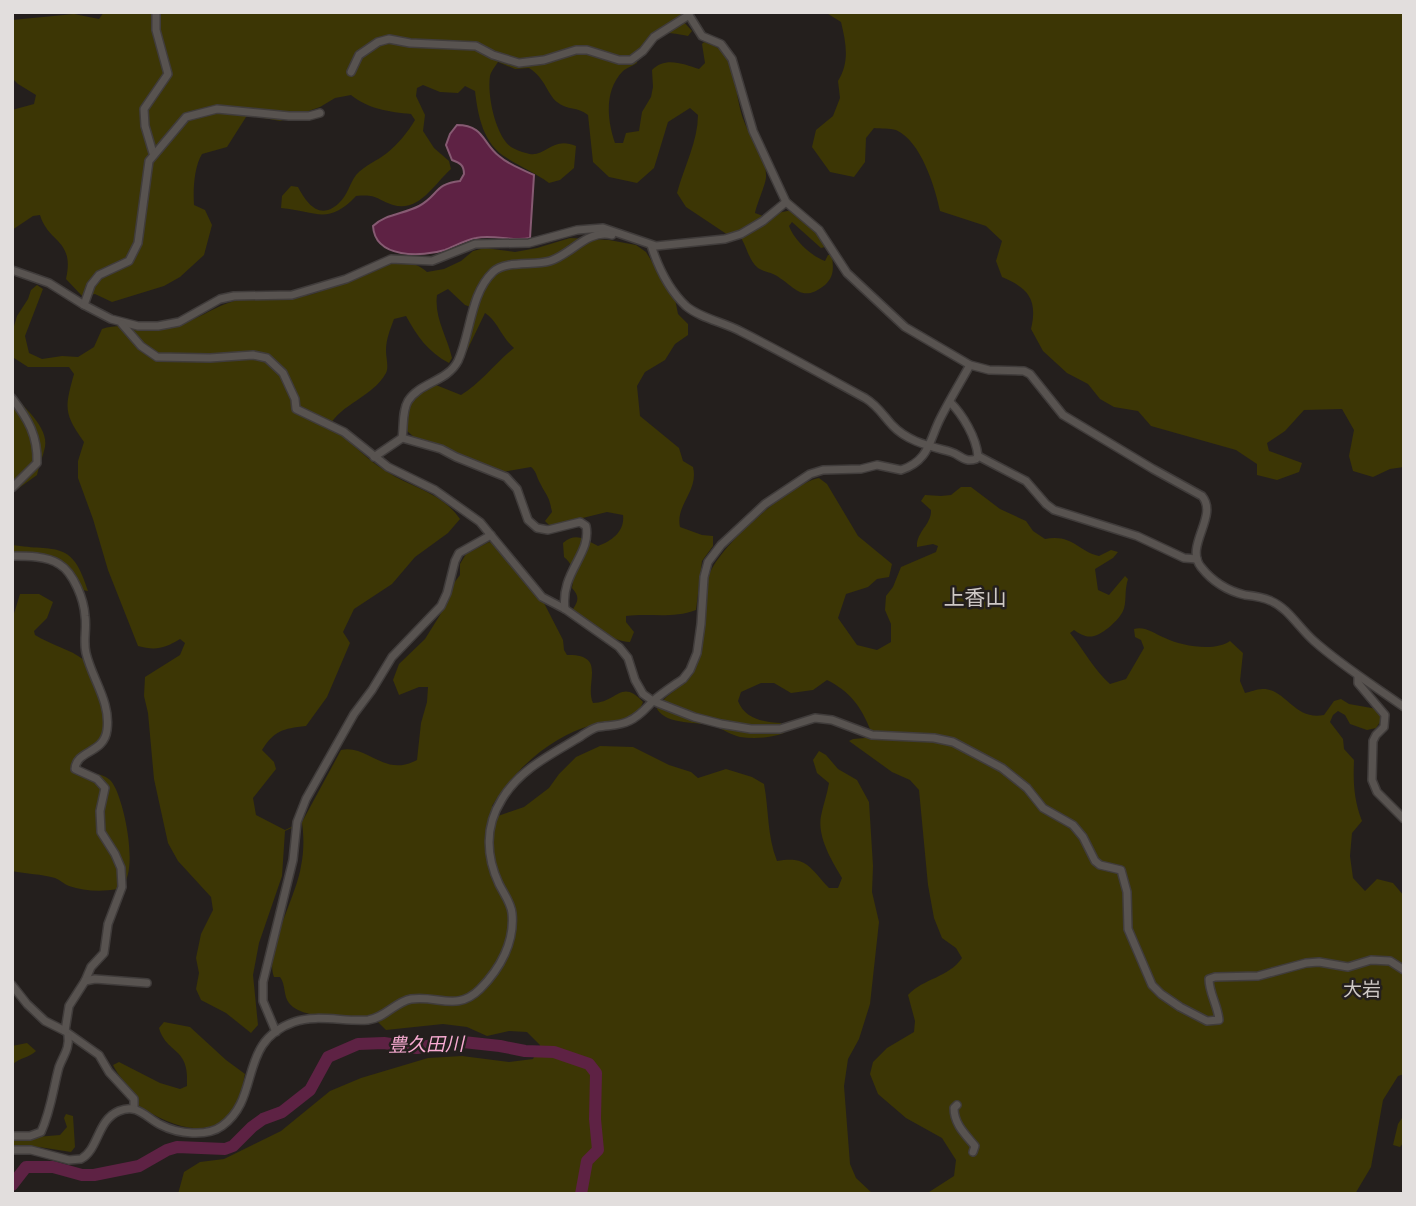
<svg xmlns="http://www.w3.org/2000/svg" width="1416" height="1206" viewBox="0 0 1416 1206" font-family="Manrope,'Noto Sans JP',sans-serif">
	<rect width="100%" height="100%" fill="#241f1d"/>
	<g fill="#3c3605">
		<path d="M104 12H682L683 21 692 31 688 36C654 29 660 34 636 53L637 63C633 66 626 68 623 71 604 90 607 120 615 143H623L626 133 639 131 642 112 651 97 653 87 652 70C665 56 684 64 699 69L705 63 702 44 704 42C713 45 721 48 726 57 737 76 736 101 744 121 750 138 767 157 766 177 766 184 757 203 755 213L763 216 792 210 820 237 825 247 821 248 792 222 789 226C794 240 811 256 825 261L828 255H832C833 267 835 276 825 285 800 305 794 284 773 274 769 272 762 271 758 268 746 258 747 240 735 232L728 235 686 207 677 193C684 167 698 141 698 115L690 108 668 122 654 168 637 183 609 177 593 162 588 115C577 106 568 111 557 102 547 94 546 79 529 68L515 69 498 62C495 67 491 71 490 76 487 94 495 135 511 147 515 149 521 152 526 153 545 160 551 135 576 146L574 168 560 180 549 183C536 173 521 167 507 158 483 144 478 116 475 91L465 86 458 93 440 92 423 85 417 88 416 96 425 115 423 131 434 148 449 161 451 169C435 183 419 213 393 205 375 199 378 194 356 196 328 226 316 211 281 208L282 196 291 186 298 187C307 204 320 221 339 203 347 196 350 183 356 175 365 165 377 161 387 153 398 144 408 132 415 120L411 114C390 112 368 109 351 95L335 98 320 107 280 121 252 116 246 117 227 147 202 154C194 167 193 190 194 205L205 210 212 225 204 255 180 277 164 286 112 302 95 294 83 297 66 279C75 239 48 243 40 215L33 216 12 230V110L34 104 36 95 18 84 12 78V20L74 14 99 19Z"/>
		<path d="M825 12H1404V467L1390 469 1373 477 1353 471 1349 456 1354 430 1342 409 1304 410 1285 431 1267 443 1269 451 1302 463 1299 472 1277 480 1257 475V464L1236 450 1151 426 1138 411 1114 407 1100 399 1088 384 1067 373 1043 351 1031 329C1038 299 1028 288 1002 277L996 261 1002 241 986 226 940 211C935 187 921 141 896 130 890 128 880 129 874 128L866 138 865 162 854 177 830 172 812 147 816 130 833 116 840 98 838 81C850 62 846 43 841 22Z"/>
		<path d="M570 238 609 240 636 245 646 252 675 299 678 314 688 324V335L675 344 665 360 645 372 637 386 640 416 679 448 683 461 693 467C699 491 675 505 680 527L702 535 713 536V546L702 561 696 610C672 619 651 613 626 616V622L634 632 630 642C611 642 586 622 573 609 579 600 579 596 572 588 574 575 575 566 564 557L563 543C576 532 584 539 598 546 612 541 625 531 623 515L607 512 550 526 545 521 552 512C549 495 547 497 540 483 536 476 537 472 531 467L503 472 457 455 432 442 414 437 406 430C406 402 411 397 436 385L461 395C481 383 495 363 514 348 501 337 497 320 485 313L461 363 474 308 465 305 448 289 437 295C434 318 447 336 452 358L449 363C428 352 417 336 406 316L394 319C390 330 386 339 386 351 386 358 389 367 386 373 373 397 340 404 329 427 350 439 365 459 386 471 413 489 440 491 460 519L448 533 415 557 392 584 354 609 343 632 350 643 327 697 306 726C282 729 275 730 262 750L274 762 276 769 253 798 256 815 285 830 302 822 341 750C368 744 384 778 417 760L421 723 427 702 428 687H419L399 695 393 680 399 664 425 639 440 615 454 583 460 575V564L466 554 489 542 497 544 544 603 563 640 564 650 567 655C608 654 584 684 593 703 617 703 621 678 643 702L639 711C633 715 626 719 619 721 610 723 601 722 592 725 550 737 515 769 492 806L498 816 524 807 549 788 559 774 576 757 600 746 633 747 669 765 691 772 698 778 726 769 752 777 764 784C769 810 767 836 777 861 807 856 809 867 829 888H838L842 878C832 861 817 837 821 816 823 805 827 795 829 783L817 773 813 760 819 751 826 755 838 769 857 780 869 802 873 866 872 892 879 922 870 1004 859 1039 848 1059 844 1086 850 1164 856 1178 873 1194H178L184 1172 200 1162 224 1159 281 1131 330 1091 361 1078 428 1058 462 1056 509 1062 533 1059 540 1045 527 1032 509 1031 487 1036 467 1027 443 1024 386 1030 372 1016C350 1016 303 1021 289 1003 283 995 286 985 280 977H274C264 952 297 895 301 866 304 852 304 836 302 823L285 831 282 876 259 943 253 975 258 1025 251 1033 226 1013 201 1000 196 989 199 973 196 958 201 934 213 910 211 897 178 861 168 843 154 779 148 713 144 696 145 677 180 655 185 643 180 639C165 648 156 651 138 646L108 570 93 519 78 478V461L84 442C63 413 65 407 74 374L69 367H28L14 358 12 333 17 316 28 299 31 290 37 285 43 289 25 336 29 353 42 359 62 356 78 357 94 347 102 329C122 322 144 330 165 328 191 325 210 308 234 301 257 294 284 302 309 295 344 287 395 243 427 272L444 269 461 261 473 251 485 248 515 252 537 248Z"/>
		<path d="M12 394C24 407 49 428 45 447 43 457 39 465 37 475L12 493Z"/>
		<path d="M819 478 827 484 858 536 892 564 889 577 877 579 868 587 846 594 838 618 857 645 877 650 891 642V624L885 610 886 596 893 587 901 567 936 552 938 546 933 544 917 547C916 532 932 524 931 510L921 501 925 495 941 496 951 495 961 487H971L1000 509 1026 521 1033 531 1045 539C1073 534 1077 551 1099 556L1111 550 1118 552 1113 558 1095 569 1098 590 1109 595 1125 576 1128 579C1124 591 1127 603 1123 611 1119 620 1103 634 1094 636 1086 638 1080 634 1074 630L1070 633C1084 650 1094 670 1110 684L1126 679 1144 648 1141 640 1135 637 1134 629C1146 626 1154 634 1165 638 1181 646 1215 652 1230 641L1243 653 1240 681 1245 693C1250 692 1257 689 1262 689 1286 688 1294 721 1324 715L1334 701 1341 699 1349 704 1377 709 1382 719 1376 728 1367 730 1350 724 1345 715 1338 711 1333 715 1330 722 1343 739 1344 749 1354 760C1353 783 1354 800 1362 821L1352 833 1350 856 1353 878 1365 891 1377 879 1393 883 1404 896V1074L1398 1076 1383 1100 1371 1167 1355 1194H926L954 1176 956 1160 942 1138 906 1118 878 1094 870 1074 873 1062 887 1048 914 1032 915 1021 908 995C924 978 948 978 962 958L956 948 942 938 934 918 928 885 919 790 910 780 892 772 849 741 853 739 865 738 870 729C861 706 849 691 827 680L813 690 791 693 774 683H761L741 692 738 701C745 719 763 722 781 723L784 733C771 738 755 739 740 737 731 735 723 729 714 726 698 721 668 726 657 709 665 693 685 687 693 671 709 641 701 607 709 576 716 548 791 483 819 478Z"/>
		<path d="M12 545C57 552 72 539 88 591L82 590 65 565 12 554Z"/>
		<path d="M20 594H39L53 602 47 618 34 631 35 635C51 645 70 649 84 660 105 675 117 724 97 744 91 751 82 755 75 760L79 774C90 774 101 772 110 780 123 791 143 882 117 889 102 892 83 891 69 886 64 884 60 880 55 878 42 874 26 874 12 871V620Z"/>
		<path d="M164 1022 190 1027 226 1060 245 1074C242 1088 241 1104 230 1115 204 1142 163 1122 138 1105 134 1087 121 1082 113 1065L119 1062 160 1083 180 1089 187 1086C190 1046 167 1055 159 1028Z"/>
		<path d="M27 1043 36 1051C29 1058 20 1057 12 1065V1046Z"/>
		<path d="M66 1114 73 1116 75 1147 71 1152 39 1147H12V1139L60 1135 67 1127 64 1118Z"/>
		<path d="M1404 1115V1142L1400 1147 1393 1145 1398 1124Z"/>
	</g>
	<path fill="#5e2244" stroke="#865a72" stroke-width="2" d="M457 125C484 125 483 144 499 156 509 165 522 169 534 175L530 238C512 242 494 234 476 238 465 240 455 246 445 250 422 257 375 259 373 226 385 214 404 214 419 206 439 195 434 184 460 181L464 174C464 165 460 163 452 160L446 145 450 134Z"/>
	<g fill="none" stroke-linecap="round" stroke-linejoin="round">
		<path stroke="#5e2244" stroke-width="12" d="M12 1185 26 1167H53L82 1175H94L139 1166 167 1150 177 1147 225 1149 233 1146 252 1127 263 1119 282 1112 310 1090 328 1057 358 1044 384 1043 417 1048 454 1041 500 1046 525 1051 554 1052 589 1064 596 1073 595 1119 598 1150 587 1161 581 1194"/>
		<defs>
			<g id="street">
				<path d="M687 12 702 36 721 44 732 59 753 131 786 202 819 230 847 273 905 327 970 365 989 370 1024 371 1030 374 1063 415 1153 469 1202 496C1219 516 1184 546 1201 567 1212 581 1228 591 1245 595 1254 596 1263 597 1271 601 1288 608 1299 628 1314 641 1342 666 1373 685 1404 707"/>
				<path d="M351 72 359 55 378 42 389 39 410 43 476 46 493 55 519 63 544 60 576 50H587L619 60H631L643 51 654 37 689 15"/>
				<path d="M153 153 145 126 144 109 168 74 156 30V12"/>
				<path d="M651 245C658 267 669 290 686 306 700 318 723 322 740 331 782 352 823 375 865 398 877 405 883 415 892 425 908 442 930 446 951 452 961 455 964 463 976 459L978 456"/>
				<path d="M12 270 49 283 84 305 111 319 138 326H158L179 322 220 299 234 296 292 295 346 279 391 259 432 261 475 244 529 243 577 230 603 228 656 246 725 239 741 234 763 221 786 202"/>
				<path d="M84 305 91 285 99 275 129 261 138 243 149 161 186 117 217 109 289 116H309L320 113"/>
				<path d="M122 324 141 346 157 357 210 358 253 355 267 358 283 373 295 399 296 409 344 432 388 467 435 490 480 522 542 597 565 609 619 647 628 658 635 680 643 694 653 701 694 717 721 724 751 729H780L815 718 832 720 872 735 934 738 953 742 1002 768 1027 788 1043 808 1073 825 1083 837 1095 861 1100 865 1121 870 1127 892 1128 929 1152 985 1161 994 1180 1007 1207 1021 1219 1020C1218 1006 1209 993 1209 979L1215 977 1258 976 1306 963 1319 962 1348 967 1371 960 1390 961 1404 970"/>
				<path d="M12 398C28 419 38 436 37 463L12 488"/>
				<path d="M950 402C963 415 976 437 978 456"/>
				<path d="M402 438 441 449 456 457 506 477 517 489 528 520 537 528 548 530 580 522 586 526C592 554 560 572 565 609"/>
				<path d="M978 456 1026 481 1046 504 1054 510 1137 536 1184 558 1197 559"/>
				<path d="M374 457 402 438C404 426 402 411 408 401 420 382 447 382 458 361 471 333 470 294 493 272 506 260 533 266 550 261 572 254 587 229 612 235"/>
				<path d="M12 556C27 556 47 556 59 564 74 573 84 600 85 616 87 628 83 641 86 653 92 679 111 702 107 730 104 754 76 750 75 769L97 779 105 788 100 811 101 832 115 854 121 868 122 887 108 924 104 953 91 967 85 981"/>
				<path d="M1358 677V683L1385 715 1384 727 1376 735 1373 741 1372 780 1377 792 1404 819"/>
				<path d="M12 985 27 1004 45 1021 65 1031 99 1055 109 1072 134 1099V1109"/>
				<path d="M65 1031 69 1006 85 981 95 979 147 983"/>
				<path d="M276 1032 263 1001V982L293 860 297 822 306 799 354 714 372 690 392 657 441 606 447 593 455 561 459 553 491 535"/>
				<path d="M957 1105 954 1108C954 1124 965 1134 975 1146L973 1152"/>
				<path d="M12 1136H30L41 1132C51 1111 53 1089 59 1067 63 1056 70 1048 68 1036"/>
				<path d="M12 1150H31L69 1160 81 1159C99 1149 97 1120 119 1111 138 1103 146 1118 161 1125 178 1134 207 1137 222 1126 262 1097 237 1042 294 1022 315 1014 346 1022 368 1020 385 1018 395 1002 411 999 438 995 457 1012 480 989 500 969 515 942 512 913 511 903 504 894 499 884 486 856 485 826 502 799 520 769 552 754 580 737 586 733 591 729 598 727 608 725 620 726 629 721 640 716 645 709 653 701 662 693 673 686 683 679L690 670 697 653 701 624 704 577 708 562 721 545 765 504 810 474 823 470 861 469 877 465 901 470C929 461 929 441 940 419 949 401 960 383 970 365"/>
			</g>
		</defs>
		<use href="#street" stroke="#403c3b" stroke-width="10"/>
		<use href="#street" stroke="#585350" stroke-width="7"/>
	</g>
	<g text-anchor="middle" stroke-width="5" stroke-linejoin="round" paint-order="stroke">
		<g font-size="19" fill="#cec8c5" stroke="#241f1d">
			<text x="1362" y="996">大岩</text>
		</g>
		<g font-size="19" font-style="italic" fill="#f8abd2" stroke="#241f1d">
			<text transform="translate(426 1044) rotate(-1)" y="7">豊久田川</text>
		</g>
		<g font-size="21" fill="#cec8c5" stroke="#241f1d">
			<text x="975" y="605">上香山</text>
		</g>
	</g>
	<rect width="1416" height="1206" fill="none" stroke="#e2dedd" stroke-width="28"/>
</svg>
